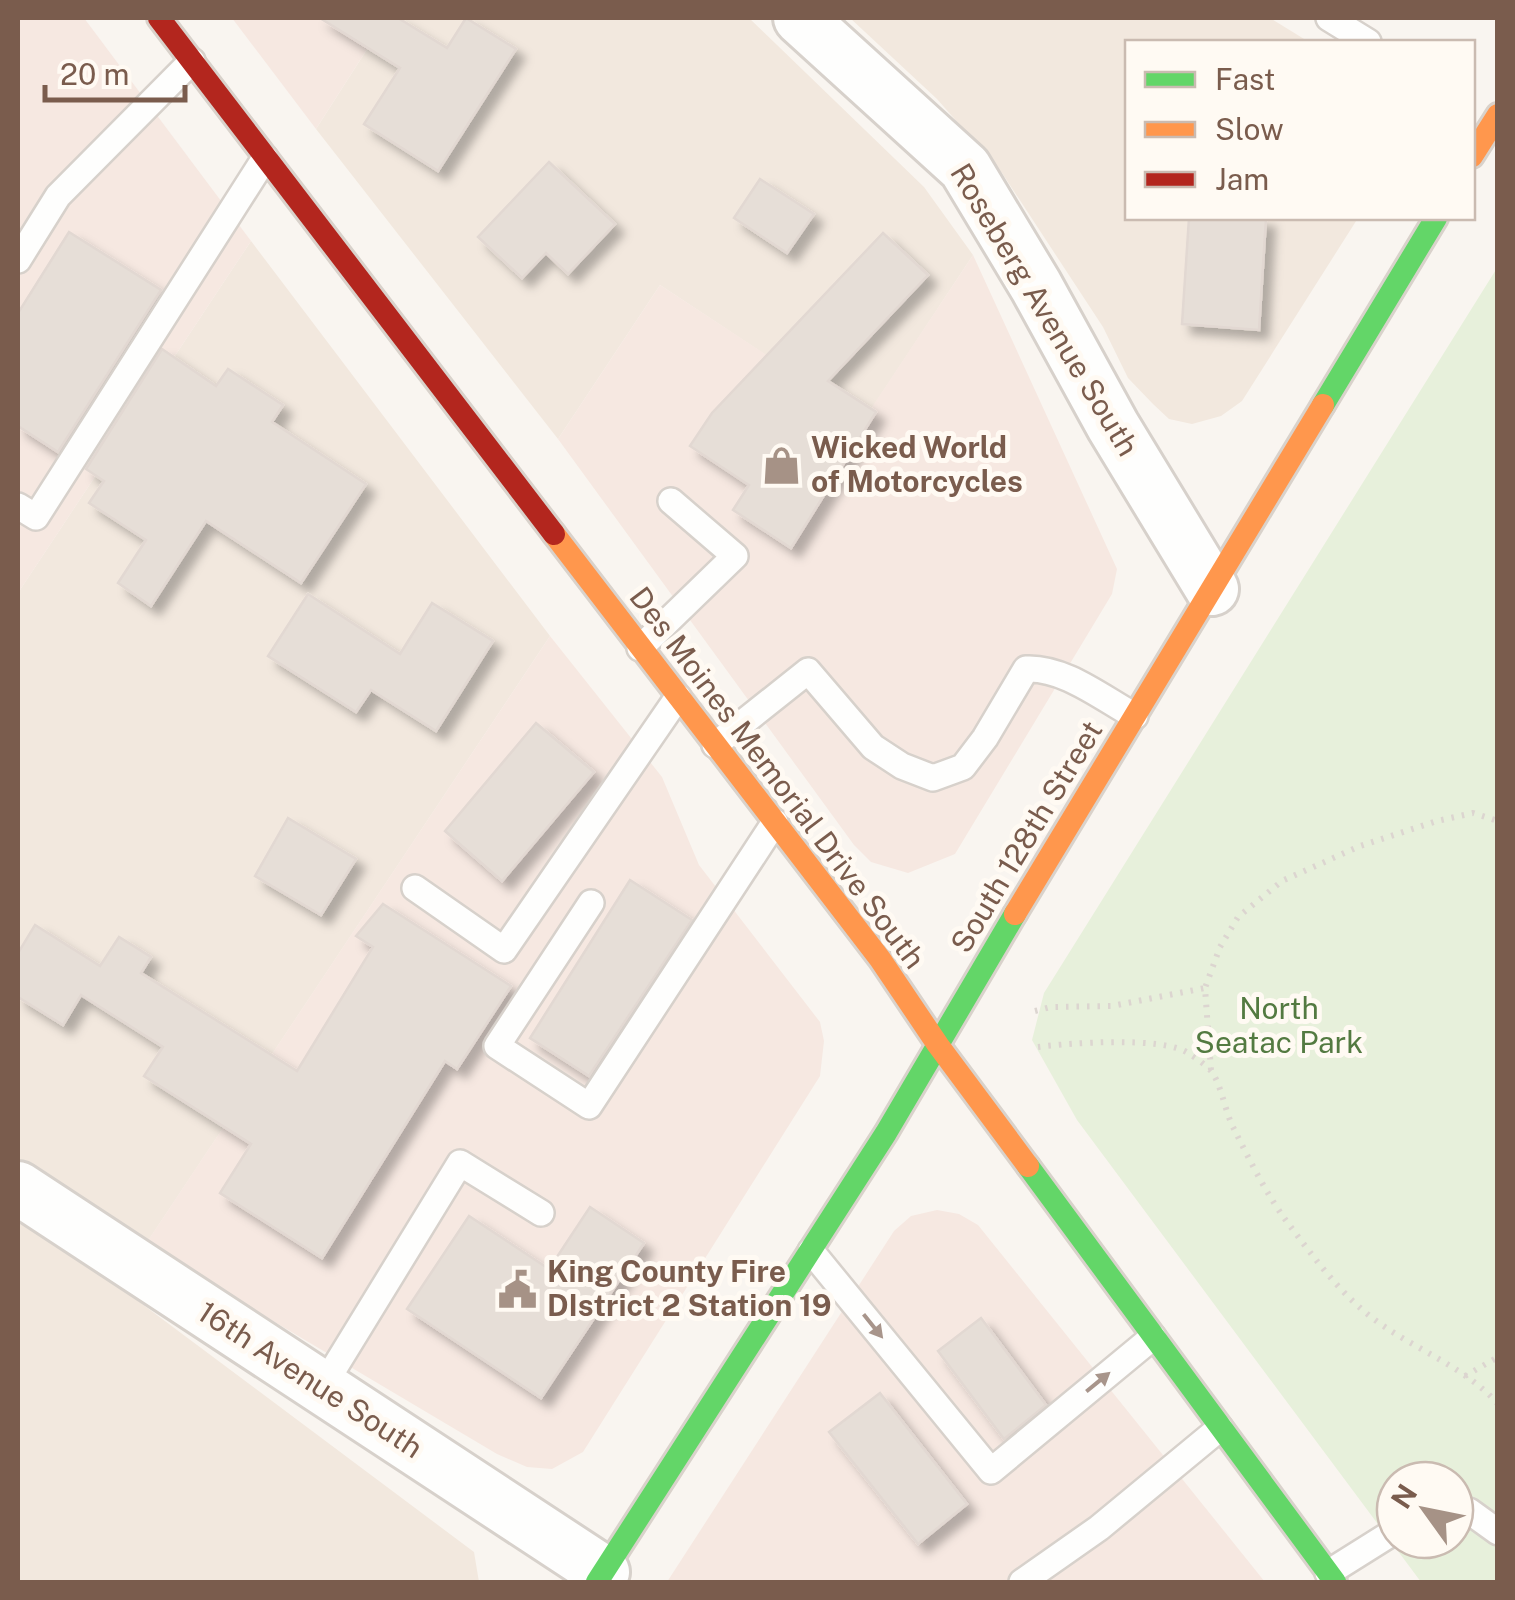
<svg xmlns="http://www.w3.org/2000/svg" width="1515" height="1600" viewBox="0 0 1515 1600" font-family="'Public Sans',sans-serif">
	<defs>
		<filter id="shadow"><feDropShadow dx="9" dy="9" stdDeviation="5" flood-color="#0004"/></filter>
	</defs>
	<rect width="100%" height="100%" fill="#f9f5f0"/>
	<g fill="#f2e8de">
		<path d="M387 18H749L924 187 973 255 864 420 660 285 558 439 316 129Z"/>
		<path d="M850 18H1270L1309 42H1128V218H1358L1242 401 1221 416 1192 424 1169 419 1153 404 1128 378 1103 327 1002 173 937 99Z"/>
		<path d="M251 241 550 636 118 1286 474 1552 479 1582H18V593Z"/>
	</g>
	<g fill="#f6e8e1">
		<path d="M18 18H84L251 241 18 593Z"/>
		<path d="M232 18H387L316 129Z"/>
		<path d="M973 255 1117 569 1112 594 955 854 908 873 871 862 854 845 558 439 660 285 864 419Z"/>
		<path d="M550 636 662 777 699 865 820 1022 824 1041 820 1076 583 1452 552 1469 527 1467 497 1454 145 1245Z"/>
		<path d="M937 1210 959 1214 978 1225 1265 1582H667L894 1231 911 1216Z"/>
	</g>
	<path fill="#e7f0db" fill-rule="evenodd" d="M1497 268V1582H1421L1077 1120 1032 1040 1044 993ZM1395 1480H1455V1540H1395Z"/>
	<g fill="#e6ded7" stroke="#e2d8d2" stroke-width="2.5" filter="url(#shadow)">
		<path d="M320 18H398L447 48 466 18 516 49 438 171 364 124 400 68Z"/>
		<path d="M549 162 615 224 568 274 546 253 522 278 478 237Z"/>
		<path d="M760 179 814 214 787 253 734 218Z"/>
		<path d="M1189 218H1266L1259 330 1182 324Z"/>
		<path d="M69 232 161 290 58 452 18 426V313Z"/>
		<path d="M883 233 928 275 828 381 876 412 791 548 733 510 749 485 690 446 712 413Z"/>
		<path d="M162 349 216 386 228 369 283 405 272 422 366 484 301 583 206 521 151 606 118 583 146 540 89 503 104 481 86 469Z"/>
		<path d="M308 594 400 654 432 603 493 641 436 731 371 690 356 712 268 656Z"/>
		<path d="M536 723 594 772 502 881 445 831Z"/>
		<path d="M288 818 356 859 321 915 255 876Z"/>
		<path d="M630 880 692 920 589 1076 530 1038Z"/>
		<path d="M383 904 511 986 457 1069 445 1061 322 1258 220 1193 251 1144 144 1076 163 1047 81 995 63 1025 18 997V953L35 925 100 966 119 937 151 957 141 973 297 1071 373 947 356 936Z"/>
		<path d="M590 1207 644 1243 541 1398 407 1309 469 1216 549 1269Z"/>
		<path d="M981 1318 1046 1405 1004 1439 938 1351Z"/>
		<path d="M880 1393 967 1504 918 1544 829 1432Z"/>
	</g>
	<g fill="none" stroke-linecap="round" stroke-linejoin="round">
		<defs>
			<g id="lane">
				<path d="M1329 18 1368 42"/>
				<path d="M18 260 58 196 192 61"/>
				<path d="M18 506 36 517 265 158"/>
				<path d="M640 648 735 556 671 501"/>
				<path d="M715 745 808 671 873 747 902 766 933 778 963 767 985 738 1026 669C1064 667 1102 698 1135 716"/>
				<path d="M415 888 504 950 678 697"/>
				<path d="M591 903 497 1046 589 1106 775 822"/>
				<path d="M811 1251 991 1471 1153 1337"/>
				<path d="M322 1388 460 1163 541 1213"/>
				<path d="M1455 1509 1469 1511 1498 1532"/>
				<path d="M1328 1573 1395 1531"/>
				<path d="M1022 1582 1099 1528 1220 1428"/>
			</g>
			<g id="street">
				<path d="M800 18 965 168 1036 286 1113 426 1212 589"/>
				<path d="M18 1188 603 1572"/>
			</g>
			<g id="fast">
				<path d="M1323 405 1436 218"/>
				<path d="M1028 1166 1335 1582"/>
				<path d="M597 1582 886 1133 1015 914"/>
			</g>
			<g id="slow">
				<path d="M1472 156 1498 115"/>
				<path d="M554 534 880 959 938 1045 1028 1166"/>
				<path d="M1015 914 1323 405"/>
			</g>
			<path id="jam" d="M159 18 554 534"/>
		</defs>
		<use href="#lane" stroke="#d7d1cb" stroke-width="30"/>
		<use href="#street" stroke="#d7d1cb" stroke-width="58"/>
		<use href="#fast" stroke="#d9d2cb" stroke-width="28"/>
		<use href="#slow" stroke="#d9d2cb" stroke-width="28"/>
		<use href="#jam" stroke="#d9d2cb" stroke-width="28"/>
		<g stroke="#dcd5d0" stroke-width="6" stroke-dasharray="2.5 8" stroke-linecap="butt">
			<path d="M1035 1011 1051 1007 1112 1006 1205 988"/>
			<path d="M1038 1047C1070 1043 1162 1036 1188 1053 1195 1057 1207 1066 1212 1072 1222 1087 1225 1112 1234 1129 1249 1159 1267 1195 1287 1222 1316 1260 1344 1300 1385 1327 1422 1352 1468 1370 1498 1404"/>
			<path d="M1211 1070 1205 988 1220 947 1238 917 1282 881 1360 846 1437 821 1473 813 1498 821"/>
			<path d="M1465 1376 1498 1357"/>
		</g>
		<use href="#lane" stroke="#fefefd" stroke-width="25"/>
		<use href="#street" stroke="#fefefd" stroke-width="52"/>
		<use href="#fast" stroke="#63d668" stroke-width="22"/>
		<use href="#slow" stroke="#ff974d" stroke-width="22"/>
		<use href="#jam" stroke="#b3261e" stroke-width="22"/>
	</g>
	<defs><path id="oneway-solid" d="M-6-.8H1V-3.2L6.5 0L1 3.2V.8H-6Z" transform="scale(2.5)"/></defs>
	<g fill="#a8958b">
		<use href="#oneway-solid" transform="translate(873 1326) rotate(51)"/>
		<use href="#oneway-solid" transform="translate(1098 1382) rotate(-39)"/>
	</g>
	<defs>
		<symbol id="shop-bare" viewBox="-9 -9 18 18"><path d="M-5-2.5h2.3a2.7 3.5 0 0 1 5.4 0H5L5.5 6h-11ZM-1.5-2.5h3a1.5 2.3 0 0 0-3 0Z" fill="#a69286" stroke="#fffaf3" stroke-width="2.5" paint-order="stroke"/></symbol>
		<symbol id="civic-bare" viewBox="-9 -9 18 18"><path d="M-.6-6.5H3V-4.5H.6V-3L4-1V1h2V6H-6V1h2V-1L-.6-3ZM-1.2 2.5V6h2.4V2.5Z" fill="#a69286" stroke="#fffaf3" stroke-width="2.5" paint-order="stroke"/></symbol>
	</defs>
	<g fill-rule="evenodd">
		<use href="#shop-bare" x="754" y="438" width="55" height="55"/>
		<use href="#civic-bare" x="490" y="1262" width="55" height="55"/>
	</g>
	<g text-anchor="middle" stroke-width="10" stroke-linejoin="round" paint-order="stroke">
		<g font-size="30" fill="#7a5c4d" stroke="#fffaf3">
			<text transform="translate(1044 310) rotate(59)" y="10">Roseberg Avenue South</text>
			<text transform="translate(777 778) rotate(53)" y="10">Des Moines Memorial Drive South</text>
			<text transform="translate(1027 837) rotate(-59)" y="10">South 128th Street</text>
			<text transform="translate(310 1380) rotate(33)" y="10">16th Avenue South</text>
		</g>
		<g font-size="30" font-weight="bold" fill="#7a5c4d" stroke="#fffaf3" text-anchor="start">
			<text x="811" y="458">Wicked World<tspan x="811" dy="34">of Motorcycles</tspan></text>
			<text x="547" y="1282">King County Fire<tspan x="547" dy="34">DIstrict 2 Station 19</tspan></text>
		</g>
		<g font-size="30" fill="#537a41" stroke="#fffaf3">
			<text x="1279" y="1019">North<tspan x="1279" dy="34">Seatac Park</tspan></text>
		</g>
	</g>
	<rect width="1515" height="1600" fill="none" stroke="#7a5c4d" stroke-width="40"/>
	<rect x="1125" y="40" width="350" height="180" fill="#fffaf3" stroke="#cabbb1" stroke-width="2.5"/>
	<rect x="1145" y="72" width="50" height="15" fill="#63d668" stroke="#cabbb1" stroke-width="2.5"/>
	<text x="1215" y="90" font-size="30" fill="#7a5c4d">Fast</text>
	<rect x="1145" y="122" width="50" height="15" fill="#ff974d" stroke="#cabbb1" stroke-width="2.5"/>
	<text x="1215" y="140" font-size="30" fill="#7a5c4d">Slow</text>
	<rect x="1145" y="172" width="50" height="15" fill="#b3261e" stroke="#cabbb1" stroke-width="2.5"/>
	<text x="1215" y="190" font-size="30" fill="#7a5c4d">Jam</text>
	<g transform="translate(1425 1510) rotate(303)"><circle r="48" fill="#fffaf3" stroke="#cabbb1" stroke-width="2.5"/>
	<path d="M0-8L18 38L0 25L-18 38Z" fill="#a69286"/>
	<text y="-15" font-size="28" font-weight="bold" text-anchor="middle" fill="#7a5c4d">N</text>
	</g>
	<path d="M45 85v15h140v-15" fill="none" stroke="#7a5c4d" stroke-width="5"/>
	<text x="60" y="85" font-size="30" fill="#7a5c4d" stroke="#fffaf3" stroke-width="8" paint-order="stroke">20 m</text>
</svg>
